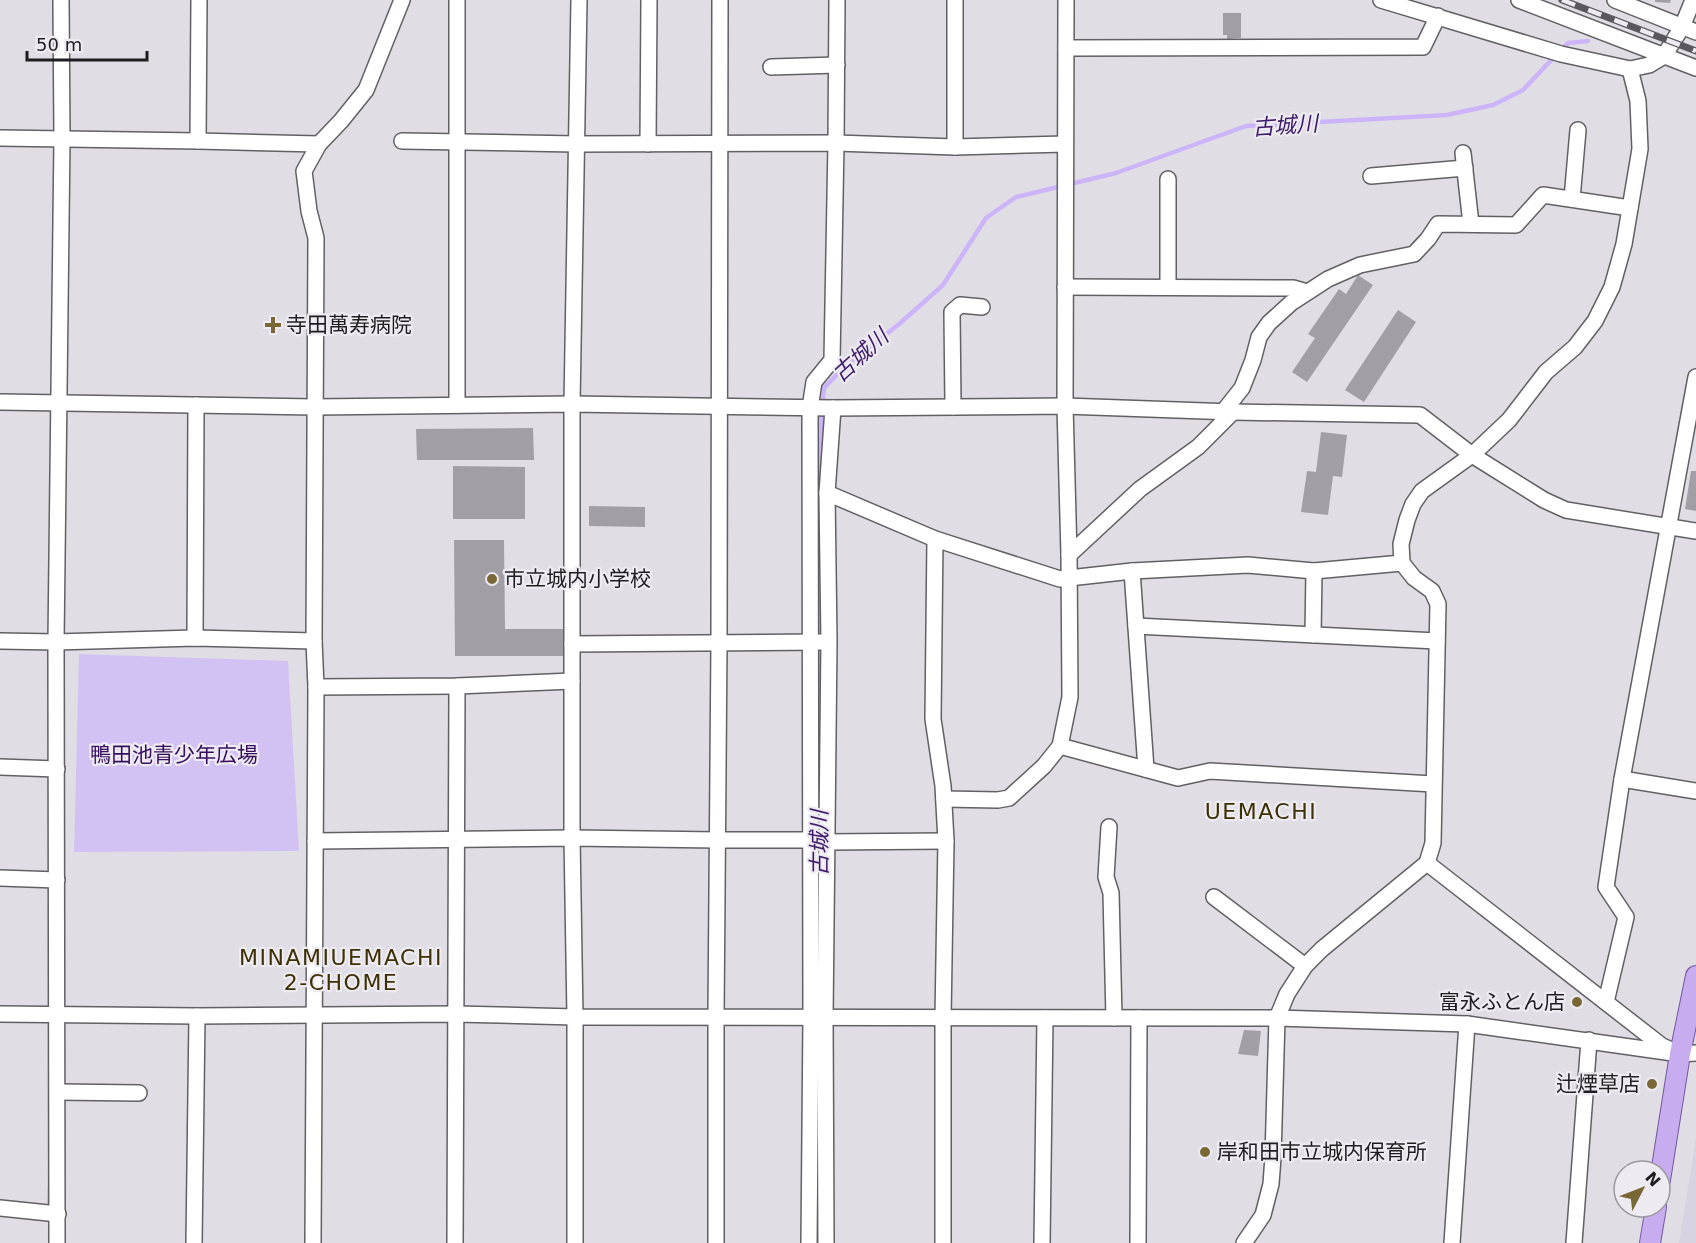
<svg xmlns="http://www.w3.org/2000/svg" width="1696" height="1243" viewBox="0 0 1696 1243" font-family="'DejaVu Sans','Noto Sans JP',sans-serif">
	<rect width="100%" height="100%" fill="#e0dee4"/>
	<path fill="#d7d3e0" d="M1696 1138V1243H1679Z"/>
	<path fill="#d2c2f3" d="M79 654 288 661 299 851 74 852Z"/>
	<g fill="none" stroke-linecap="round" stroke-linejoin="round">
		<g stroke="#ccb4f9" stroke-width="4.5">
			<path d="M1561 50 1568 43 1588 41"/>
			<path d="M821 481V416L824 388 845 366 898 325 943 285 986 218 1016 197 1116 173 1246 126 1447 115 1493 105 1523 90 1555 56"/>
			<path d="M819 868 820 550"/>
			<path d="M49 1207 50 1186"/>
			<path d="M818 1243V1138"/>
		</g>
	</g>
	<g fill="#a19fa5">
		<path d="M1655 0H1671L1670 3 1655 2Z"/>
		<path d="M1223 13H1241V38L1227 39V35H1223Z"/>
		<path d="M1358 275 1373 285 1307 382 1292 372 1315 338 1308 334 1339 289 1346 294Z"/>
		<path d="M1398 310 1416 322 1364 402 1345 390Z"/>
		<path d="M533 428 534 460H417L416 429Z"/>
		<path d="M1321 432 1347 435 1342 477 1333 476 1328 515 1301 512 1307 471 1316 472Z"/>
		<path d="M453 466 525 467V519H453Z"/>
		<path d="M1691 471H1696V511L1685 509Z"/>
		<path d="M589 506 645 507V527L589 526Z"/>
		<path d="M454 540H504L505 629H564V656H455Z"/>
		<path d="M1244 1030 1261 1031 1258 1056 1238 1054Z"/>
	</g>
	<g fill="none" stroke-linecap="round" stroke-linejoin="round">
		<defs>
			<g id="minor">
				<path d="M1381 0 1561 54 1630 69 1649 65 1664 56 1682 27 1693 0"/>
				<path d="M1519 0 1696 68"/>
				<path d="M1615 0 1696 32"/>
				<path d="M1066 48 1423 47 1438 16"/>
				<path d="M771 67 837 65"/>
				<path d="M0 138 198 141 319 144"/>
				<path d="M198 141 199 0"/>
				<path d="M402 141 577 144 836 143 955 147 1065 144"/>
				<path d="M648 144 649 0"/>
				<path d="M955 147V0"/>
				<path d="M1463 153 1471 224"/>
				<path d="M1371 176 1465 168"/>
				<path d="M1572 199 1578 130"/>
				<path d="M1065 287 1293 288 1307 292"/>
				<path d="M1168 287V179"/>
				<path d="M0 402 315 407 572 404 833 408 1065 406 1233 412 1420 415 1472 455 1544 500 1566 510 1696 531"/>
				<path d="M457 405V0"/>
				<path d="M953 407 952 312 960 305 982 307"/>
				<path d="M1223 412 1242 388 1253 360 1259 337 1269 323 1291 303 1328 279 1360 265 1414 254 1428 239 1438 224 1516 225 1543 195 1630 208"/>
				<path d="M827 493 935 539 1060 579 1132 571 1248 565 1314 571 1402 563"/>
				<path d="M935 539 933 719 943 786 946 841 943 1017V1243"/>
				<path d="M1069 555 1140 489 1198 447 1233 412"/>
				<path d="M1132 571 1146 769"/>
				<path d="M1136 626 1437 641"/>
				<path d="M1313 635 1314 571"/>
				<path d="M195 638 196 405"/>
				<path d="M0 641 56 642 195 638 314 641"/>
				<path d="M572 644 821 642"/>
				<path d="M316 687 457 686 572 681"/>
				<path d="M1060 746 1178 778 1210 771 1433 784"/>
				<path d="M0 767 57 769"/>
				<path d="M1622 779 1696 791"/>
				<path d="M944 799 998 800 1009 798 1044 766 1060 746 1070 697 1069 555 1065 406 1066 0"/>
				<path d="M1109 827 1106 877 1111 893 1114 1018"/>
				<path d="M315 841 572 838 718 840H821"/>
				<path d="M827 842 946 841"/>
				<path d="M1427 863 1662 1046 1669 1049"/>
				<path d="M0 878 57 880"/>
				<path d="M1214 897 1305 966"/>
				<path d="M1606 1002 1626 917 1606 887 1622 779 1696 377"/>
				<path d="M0 1014 197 1016 456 1014 575 1017 1277 1018 1467 1024 1680 1054 1696 1053"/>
				<path d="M58 1092 139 1093"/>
				<path d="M0 1208 58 1214"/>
				<path d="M57 1243 56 642 62 139 61 0"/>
				<path d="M194 1243 197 1016"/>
				<path d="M313 1243 316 687 314 641 316 238 309 211 304 171 319 144 341 121 366 90 402 0"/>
				<path d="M455 1243 457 686"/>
				<path d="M575 1243V1017L572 838V404L579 0"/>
				<path d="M716 1243V1016L719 643 720 0"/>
				<path d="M809 1243 811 1017 810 408 814 382 832 360 836 143 837 0"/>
				<path d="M826 1243 825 1017 829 641 827 493 833 408"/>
				<path d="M1042 1243 1045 1018"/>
				<path d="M1138 1243 1139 1018"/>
				<path d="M1244 1243 1263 1215 1271 1184 1273 1157 1277 1018 1287 994 1305 966 1322 949 1427 863 1433 843 1438 604 1432 591 1414 578 1402 563 1401 544 1407 520 1413 504 1422 491 1472 455 1509 420 1546 372 1575 347 1595 321 1612 287 1624 244 1640 149 1638 101 1630 69"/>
				<path d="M1452 1243 1467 1024"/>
				<path d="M1574 1243 1589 1040"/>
			</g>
			<g id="major">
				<path d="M1660 1180 1680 1054 1696 976"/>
				<path d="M1650 1243 1656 1207"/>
			</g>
		</defs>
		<use href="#minor" stroke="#616065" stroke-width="18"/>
		<use href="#major" stroke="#7457a0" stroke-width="22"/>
		<use href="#minor" stroke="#fff" stroke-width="15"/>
		<use href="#major" stroke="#c7adef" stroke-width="20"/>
		<defs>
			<path id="rail" d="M1562 0 1696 51"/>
		</defs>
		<use href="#rail" stroke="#59585c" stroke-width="7"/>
		<use href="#rail" stroke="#edebf1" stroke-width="4.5" stroke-dasharray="14" stroke-linecap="butt"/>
	</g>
	<g fill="#796735" stroke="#edebf1" stroke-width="2">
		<path d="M270 316h6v6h6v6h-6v6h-6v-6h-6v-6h6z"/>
		<circle cx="492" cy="579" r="6"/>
		<circle cx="1577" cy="1002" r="6"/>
		<circle cx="1652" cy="1084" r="6"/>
		<circle cx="1205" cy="1152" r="6"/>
	</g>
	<g text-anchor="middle" stroke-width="4.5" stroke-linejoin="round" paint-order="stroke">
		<g font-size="21" fill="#1e1d20" stroke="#edebf1" text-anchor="start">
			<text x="286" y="332">寺田萬寿病院</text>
			<text x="504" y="586">市立城内小学校</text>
			<text x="1565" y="1009" text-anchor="end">富永ふとん店</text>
			<text x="1640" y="1091" text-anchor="end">辻煙草店</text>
			<text x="1217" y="1159">岸和田市立城内保育所</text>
		</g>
		<g font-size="21" fill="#350e5d" stroke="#edebf1">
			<text x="174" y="762">鴨田池青少年広場</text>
		</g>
		<g font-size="22" font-style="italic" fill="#3f1c6a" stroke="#edebf1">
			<text transform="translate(1285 125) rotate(-4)" y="8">古城川</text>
			<text transform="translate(860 355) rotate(-42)" y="8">古城川</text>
			<text transform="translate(819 843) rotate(-90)" y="8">古城川</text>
		</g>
		<g font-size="22" letter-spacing="1.5" fill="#3d3005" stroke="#edebf1">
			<text x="1261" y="819">UEMACHI</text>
			<text x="341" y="965">MINAMIUEMACHI<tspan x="341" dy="25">2-CHOME</tspan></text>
		</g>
	</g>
	<g transform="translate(1642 1189) rotate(48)"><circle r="28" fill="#edebf1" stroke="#9a999d" stroke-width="1.5"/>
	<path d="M0-4.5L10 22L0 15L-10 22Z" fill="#796735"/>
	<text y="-9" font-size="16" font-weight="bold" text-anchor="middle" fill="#1e1d20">N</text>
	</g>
	<path d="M27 51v9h120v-9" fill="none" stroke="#1e1d20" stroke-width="3"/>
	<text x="36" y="51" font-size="18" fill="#1e1d20" stroke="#edebf1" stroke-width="4.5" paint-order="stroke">50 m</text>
</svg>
